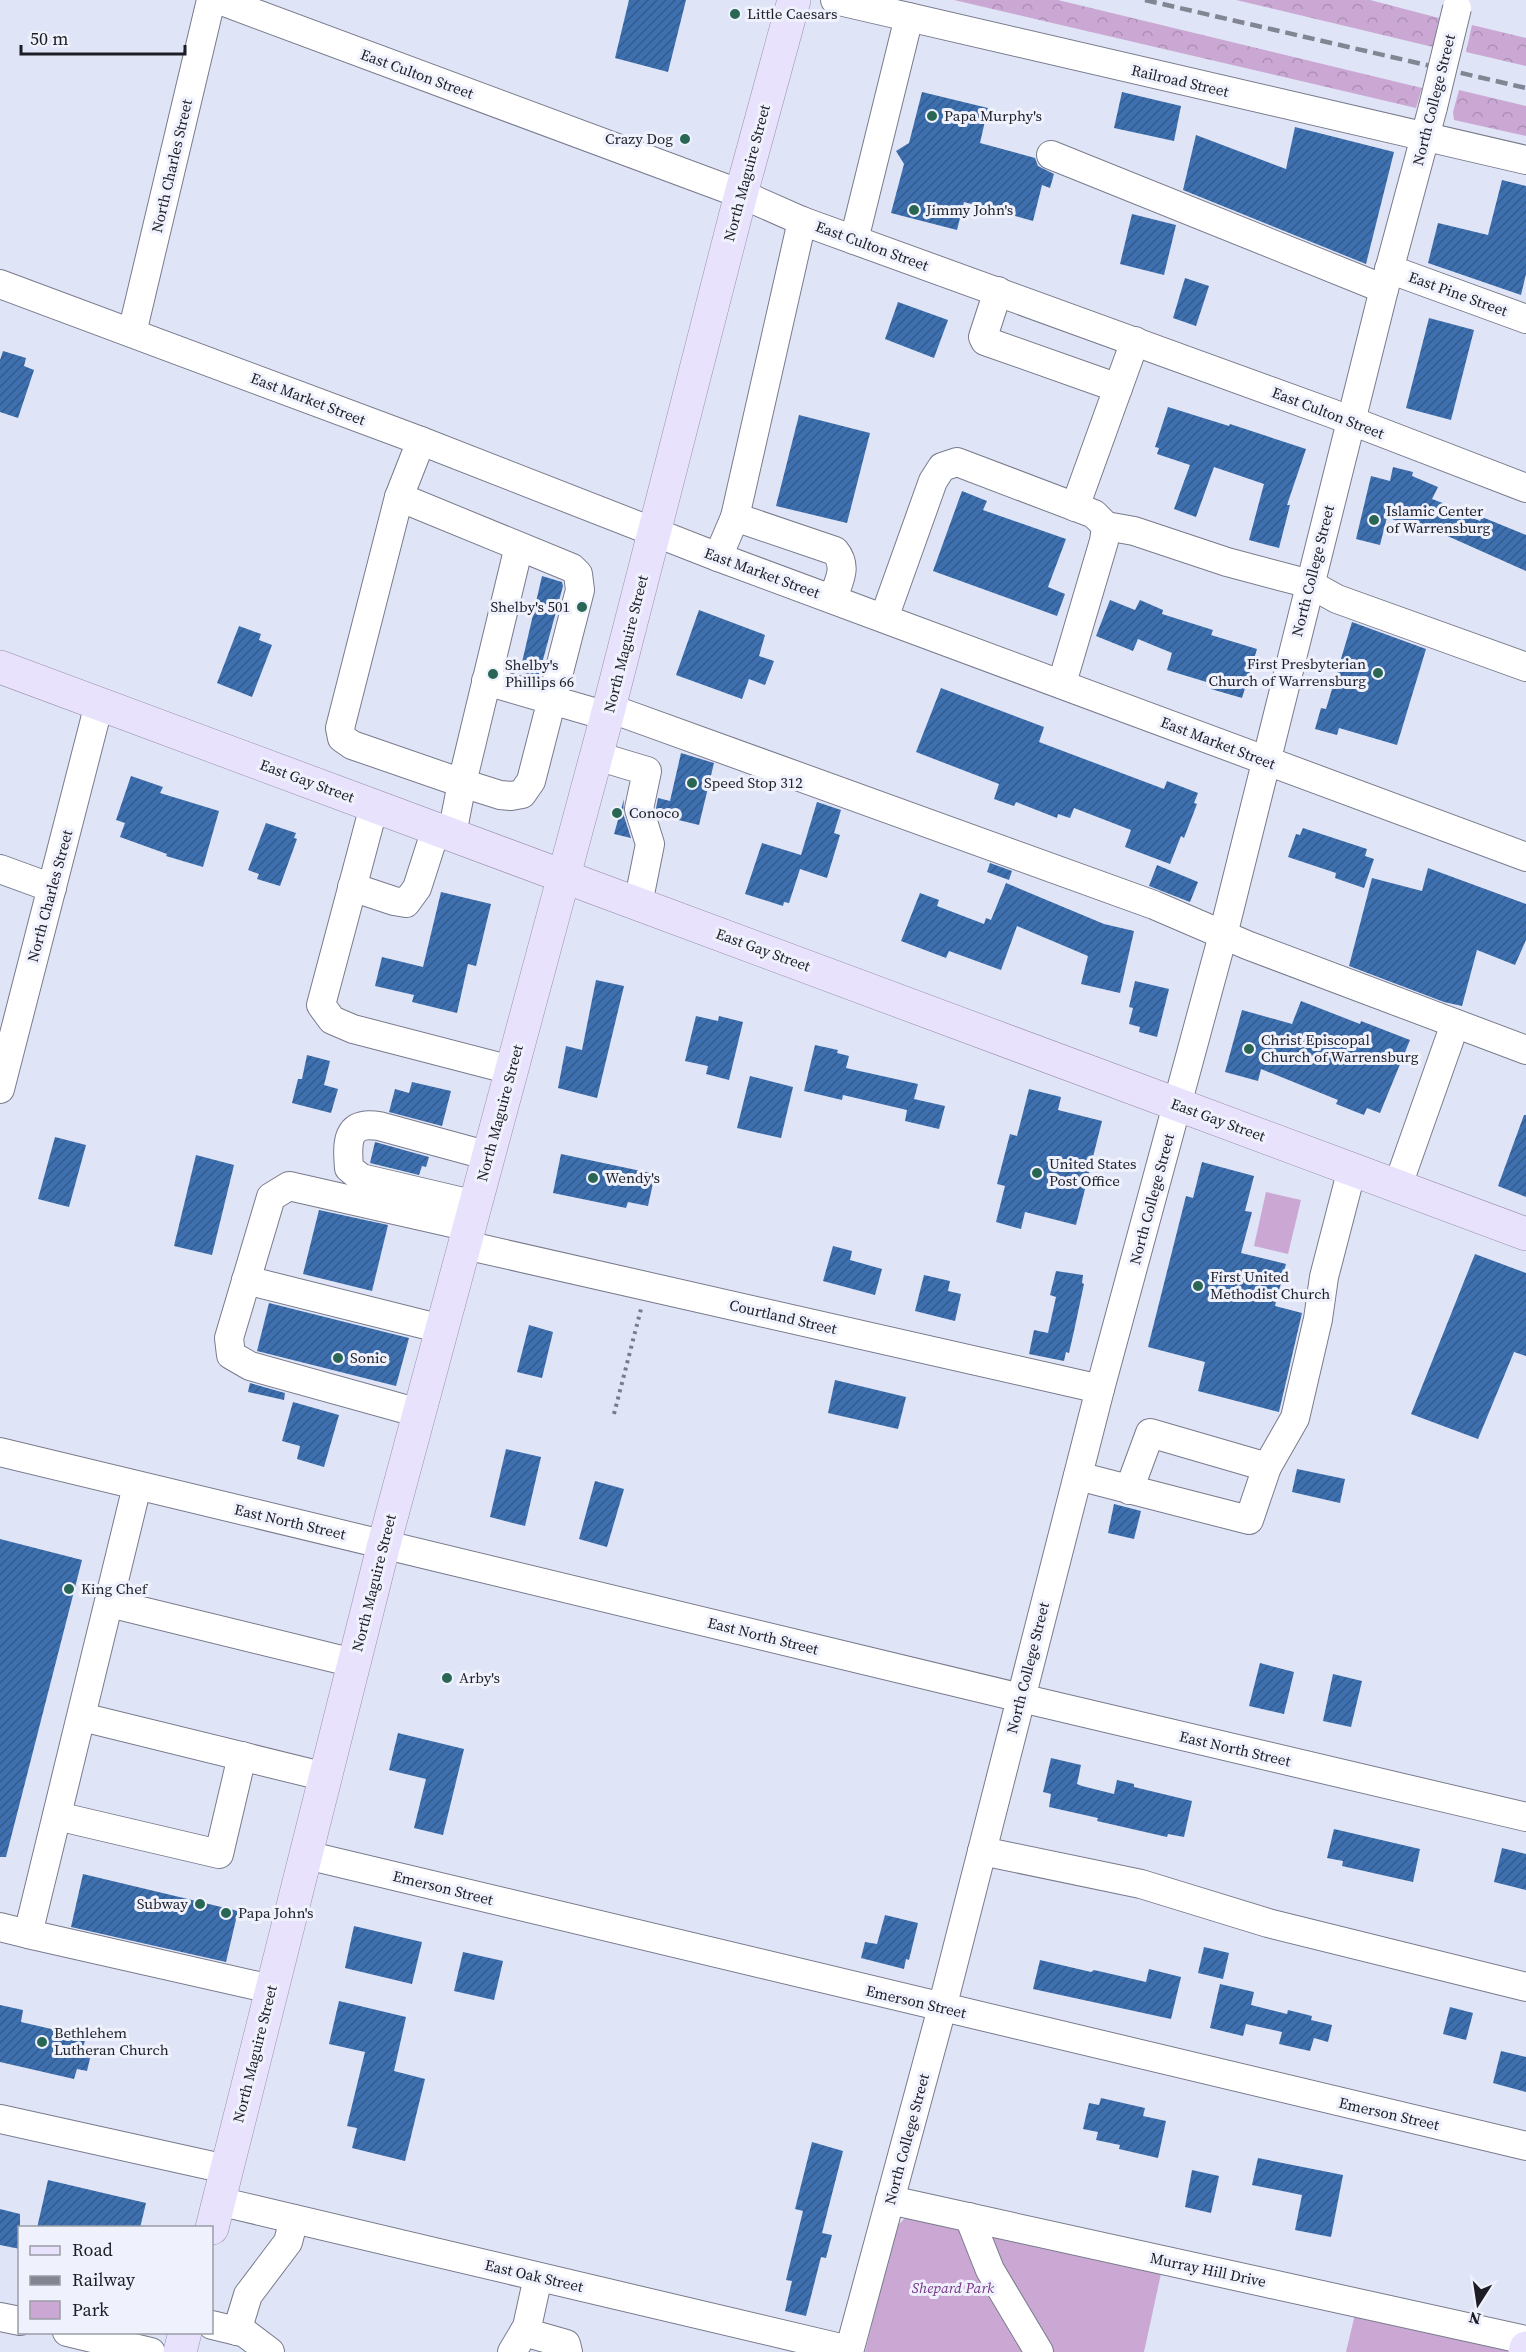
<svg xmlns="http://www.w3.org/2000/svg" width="1526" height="2352" viewBox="0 0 1526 2352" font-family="'Source Serif 4',serif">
	<defs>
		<pattern id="forest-crowns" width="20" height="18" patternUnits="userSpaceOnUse" patternTransform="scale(1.5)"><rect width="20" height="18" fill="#caa8d3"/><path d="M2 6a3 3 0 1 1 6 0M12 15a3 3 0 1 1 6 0" fill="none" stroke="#ad90b5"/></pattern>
		<pattern id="building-hatch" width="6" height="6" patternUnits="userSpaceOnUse" patternTransform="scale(1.5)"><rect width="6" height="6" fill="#3e70af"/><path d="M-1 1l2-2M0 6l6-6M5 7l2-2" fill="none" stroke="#335b8e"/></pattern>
	</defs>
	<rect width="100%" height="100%" fill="#e0e4f7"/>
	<g fill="#caa8d3">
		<path d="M1266 1192 1301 1200 1288 1254 1254 1246Z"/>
		<path d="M905 2218 1162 2269 1144 2352H865L896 2227Z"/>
		<path d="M1356 2310 1499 2342 1510 2352H1346Z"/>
	</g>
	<g fill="url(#forest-crowns)">
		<path d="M954 0H1058L1422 88 1416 108Z"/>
		<path d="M1236 0H1370L1439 18 1433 47Z"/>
		<path d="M1472 25 1526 38V66L1466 52Z"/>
		<path d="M1459 90 1526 106V136L1454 120 1453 112Z"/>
	</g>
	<g fill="url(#building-hatch)">
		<path d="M629 0H686L668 72 615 58Z"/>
		<path d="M922 92 988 108 980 143 1035 158 1038 166 1054 174 1050 188 1042 185 1033 221 964 202 957 230 891 213 904 164 896 151 909 143Z"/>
		<path d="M1122 92 1181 106 1174 141 1114 128Z"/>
		<path d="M1295 127 1394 152 1366 264 1183 190 1196 135 1286 169Z"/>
		<path d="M1502 180 1526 186V274L1521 295 1428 263 1438 223 1488 235Z"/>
		<path d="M1132 214 1176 225 1164 275 1120 264Z"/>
		<path d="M1185 278 1209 286 1196 326 1173 318Z"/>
		<path d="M898 302 948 320 934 358 885 339Z"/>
		<path d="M1429 318 1474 330 1451 420 1406 408Z"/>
		<path d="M3 351 26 358 24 366 34 370 18 418 0 412V360Z"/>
		<path d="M1168 407 1229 426 1230 424 1306 449 1287 505H1290L1279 548 1249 540 1264 484 1214 467 1196 517 1174 509 1190 465 1157 454 1159 448 1155 447Z"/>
		<path d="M799 415 870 433 847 523 776 506Z"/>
		<path d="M1393 467 1413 472 1412 476 1438 487 1432 499 1448 505 1446 508 1480 521 1482 517 1526 535V571L1434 530 1432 535 1387 517 1380 545 1356 539 1371 476 1390 481Z"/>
		<path d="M962 491 987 501 983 510 1066 539 1048 587 1065 594 1057 616 933 571Z"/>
		<path d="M542 576 562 582 563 586 538 678 520 671Z"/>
		<path d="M1110 600 1135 610 1140 600 1163 610 1162 614 1213 630 1211 635 1257 649 1242 698 1211 689 1213 684 1167 670 1172 653 1138 639 1133 651 1096 636Z"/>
		<path d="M699 610 765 635 759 656 774 661 765 685 749 679 742 699 676 675Z"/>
		<path d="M1352 622 1426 649 1397 745 1339 728 1337 735 1315 729 1321 708 1326 709Z"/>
		<path d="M239 626 261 634 259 640 272 645 252 697 217 683Z"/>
		<path d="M941 688 1044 727 1039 742 1164 789 1167 781 1198 793 1194 803 1197 804 1184 838 1181 836 1170 864 1125 847 1131 830 1074 808 1070 818 1058 814 1057 818 1016 802 1014 806 994 799 999 784 916 752Z"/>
		<path d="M681 753 714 763 699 825 658 815 656 808 658 798 670 801Z"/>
		<path d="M131 776 163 787 160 793 219 811 203 867 166 856 167 854 120 837 125 823 116 820Z"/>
		<path d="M624 799 623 813 631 838 614 834Z"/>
		<path d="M817 802 841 810 834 833 840 835 827 878 800 869 789 903 784 902 783 906 745 894 762 843 801 855Z"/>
		<path d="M266 823 296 833 294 838 297 839 280 886 257 879 259 874 248 870Z"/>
		<path d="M1303 828 1367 849 1365 856 1374 859 1364 888 1335 878 1336 873 1288 857 1296 834 1300 835Z"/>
		<path d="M990 863 1012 871 1009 880 987 872Z"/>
		<path d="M1157 865 1198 882 1190 902 1149 886Z"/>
		<path d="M1428 868 1526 904V940L1515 965 1477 950 1462 1006 1444 1002 1349 966 1372 878 1422 891Z"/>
		<path d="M1006 883 1104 924 1134 931 1120 993 1081 984 1088 956 1017 926 1001 970 949 951 946 958 901 941 920 893 939 900 937 906 984 924 986 918 991 920Z"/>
		<path d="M441 892 491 904 476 966 468 964 457 1013 412 1002 414 995 375 986 382 957 423 967Z"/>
		<path d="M596 980 624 986 597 1098 558 1088 566 1046 582 1050Z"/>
		<path d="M1135 981 1169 989 1157 1037 1139 1032 1140 1027 1129 1024 1133 1008 1129 1007Z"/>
		<path d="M1301 1001 1360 1024 1361 1021 1410 1040 1380 1113 1367 1108 1364 1115 1336 1104 1338 1100 1261 1069 1258 1081 1225 1072 1242 1010 1292 1024Z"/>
		<path d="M696 1016 718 1021 719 1016 743 1022 729 1080 706 1074 708 1066 685 1061Z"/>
		<path d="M815 1045 838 1050 837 1053 849 1056 846 1068 918 1084 914 1099 945 1106 939 1129 905 1121 907 1110 843 1095 842 1100 804 1091Z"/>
		<path d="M307 1055 330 1061 324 1085 338 1089 331 1113 292 1103 298 1079H302Z"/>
		<path d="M750 1076 793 1087 781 1138 737 1128Z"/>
		<path d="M412 1082 451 1091 442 1126 389 1112 395 1089 409 1093Z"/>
		<path d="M1029 1089 1061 1097 1058 1110 1102 1121 1076 1225 1025 1212 1021 1229 996 1222 1005 1186 997 1184 1010 1134 1017 1136Z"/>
		<path d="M1524 1115H1526V1197L1498 1186Z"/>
		<path d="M55 1137 86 1145 69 1207 38 1199Z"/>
		<path d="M375 1142 429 1157 426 1167 422 1166 419 1175 370 1163Z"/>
		<path d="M561 1154 655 1174 648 1206 628 1202 626 1208 553 1193Z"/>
		<path d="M196 1155 234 1165 212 1255 174 1246Z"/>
		<path d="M1202 1162 1254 1176 1245 1211 1252 1212 1241 1253 1286 1264 1275 1306 1302 1313 1279 1412 1198 1391 1205 1362 1148 1347 1186 1196 1193 1198Z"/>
		<path d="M319 1210 388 1225 372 1291 303 1274Z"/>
		<path d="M833 1246 852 1251 850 1260 882 1269 875 1295 823 1281Z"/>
		<path d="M1475 1254 1526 1273V1356L1514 1352 1478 1439 1411 1414Z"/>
		<path d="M1056 1271 1083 1275 1082 1283 1084 1284 1074 1331 1069 1353 1066 1352 1064 1361 1029 1354 1034 1330 1048 1333 1056 1297 1050 1295Z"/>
		<path d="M924 1275 950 1281 948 1291 961 1294 955 1321 915 1311Z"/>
		<path d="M269 1303 409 1338 396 1386 257 1351Z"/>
		<path d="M529 1325 553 1332 542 1378 517 1372Z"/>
		<path d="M835 1380 906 1397 898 1429 828 1413Z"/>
		<path d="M250 1383 285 1393 284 1400 248 1392Z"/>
		<path d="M293 1402 339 1415 324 1467 297 1459 300 1446 282 1441Z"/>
		<path d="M506 1449 541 1457 525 1526 490 1517Z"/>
		<path d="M1297 1469 1345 1479 1340 1503 1292 1492Z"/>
		<path d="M595 1481 624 1489 607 1547 579 1539Z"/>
		<path d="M1114 1504 1141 1511 1134 1539 1108 1533Z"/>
		<path d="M0 1539 82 1560 6 1857H0Z"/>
		<path d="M1260 1663 1294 1672 1284 1714 1249 1706Z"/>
		<path d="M1333 1674 1362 1681 1351 1727 1323 1721Z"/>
		<path d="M398 1733 464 1749 443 1835 414 1828 426 1779 389 1770Z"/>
		<path d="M1051 1758 1081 1765 1077 1784 1082 1786 1114 1794 1117 1780 1134 1784V1787L1192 1801 1184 1837 1168 1834 1167 1837 1097 1821 1098 1818 1049 1807 1051 1794 1043 1792Z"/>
		<path d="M1334 1829 1420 1849 1413 1882 1342 1866 1343 1861 1327 1858Z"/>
		<path d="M1502 1848 1526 1854V1890L1494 1882Z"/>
		<path d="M83 1874 238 1911 226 1962 71 1927Z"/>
		<path d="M885 1915 918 1923 909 1960 906 1959 904 1969 861 1958 865 1942 877 1944Z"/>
		<path d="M354 1926 422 1942 412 1984 345 1968Z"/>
		<path d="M1204 1947 1229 1953 1223 1979 1198 1973Z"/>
		<path d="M463 1952 503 1961 494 2000 454 1991Z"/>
		<path d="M1040 1960 1091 1972 1094 1970 1146 1982 1149 1969 1181 1977 1171 2019 1033 1989Z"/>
		<path d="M1220 1984 1254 1992 1251 2005 1287 2014 1288 2010 1312 2016 1311 2020 1332 2025 1328 2042 1314 2038 1310 2051 1279 2044 1282 2032 1246 2024 1243 2036 1210 2028Z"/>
		<path d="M339 2001 406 2017 394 2071 425 2079 405 2161 352 2148 357 2128 347 2126 365 2052 329 2044Z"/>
		<path d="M0 2005 23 2010 21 2022 86 2037 83 2048 92 2050 87 2071 77 2069 74 2079 0 2062Z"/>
		<path d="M1450 2007 1473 2013 1466 2040 1443 2034Z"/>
		<path d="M1501 2051 1526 2057V2092L1493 2083Z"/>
		<path d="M1101 2098 1145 2108 1143 2116 1166 2121 1158 2158 1119 2149 1120 2145 1096 2140 1098 2132 1083 2129 1089 2103 1099 2105Z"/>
		<path d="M812 2142 843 2151 822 2233 832 2235 826 2258 821 2257 806 2316 785 2311 792 2281 786 2280 803 2211 795 2209Z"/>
		<path d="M1258 2158 1343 2175 1331 2237 1295 2230 1302 2195 1252 2185Z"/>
		<path d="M1192 2170 1219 2176 1211 2213 1185 2207Z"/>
		<path d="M48 2180 146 2203 140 2228H37Z"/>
		<path d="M0 2209 20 2214V2249L0 2245Z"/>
	</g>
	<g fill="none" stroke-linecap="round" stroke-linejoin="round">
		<defs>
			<g id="minor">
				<path d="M219 0 741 194 802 221 1331 413 1526 488"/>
				<path d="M835 0 1526 160"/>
				<path d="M1051 155 1384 289"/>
				<path d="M854 240 909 17"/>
				<path d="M1389 269 1526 319"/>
				<path d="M0 284 421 441 718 557 1526 857"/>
				<path d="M998 291 983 337 985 341 1118 388 1135 341"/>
				<path d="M132 333 211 0"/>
				<path d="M421 441 399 497 340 728 342 738 352 745 462 783 452 834"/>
				<path d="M399 497 572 568 578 574 580 590 531 781 522 794 511 796 500 795 462 783 519 546"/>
				<path d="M1075 507 1118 388"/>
				<path d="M735 517 835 551C848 567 839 580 833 598"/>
				<path d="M1106 526 1134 531 1227 562 1310 584 1337 599 1526 667"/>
				<path d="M718 557 735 517 802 221"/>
				<path d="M884 618 933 481 942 467 957 462 1094 514 1106 526 1104 541 1062 683"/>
				<path d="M486 681 607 716"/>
				<path d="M609 708 1154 905 1247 945 1526 1050"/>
				<path d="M597 756 647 771 639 809 650 844 638 904"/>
				<path d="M374 806 321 1005 332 1020 353 1029 511 1070"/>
				<path d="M0 869 52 888"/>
				<path d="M352 887 394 901 406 903 417 888 436 829"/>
				<path d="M0 1089 99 704"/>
				<path d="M1398 1185 1455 1024"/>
				<path d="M476 1205 361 1178 349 1168C347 1142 346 1121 379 1126L489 1156"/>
				<path d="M465 1245 1100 1389"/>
				<path d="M246 1280 442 1329"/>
				<path d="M419 1413 250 1366 231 1355 229 1338 271 1197 289 1186 470 1227"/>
				<path d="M0 1452 1021 1698 1526 1817"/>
				<path d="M1267 1467 1295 1418 1318 1319 1324 1277 1352 1169"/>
				<path d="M1078 1476 1249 1520 1267 1467 1150 1433 1129 1490"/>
				<path d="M137 1486 28 1934 271 1989"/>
				<path d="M109 1603 354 1663"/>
				<path d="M82 1717 326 1777"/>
				<path d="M57 1816 219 1854 242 1756"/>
				<path d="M982 1851 1141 1884 1268 1923 1526 1987"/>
				<path d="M306 1855 1526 2146"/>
				<path d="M0 1927 28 1934"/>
				<path d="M0 2119 226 2169"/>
				<path d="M890 2200 1526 2340"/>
				<path d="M218 2201 849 2350"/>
				<path d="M969 2217 990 2270 1039 2352"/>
				<path d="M0 2317 20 2321"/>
				<path d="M212 2325 245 2333 270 2352"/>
				<path d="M237 2331 248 2295 288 2242 294 2219"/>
				<path d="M67 2332 151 2352"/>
				<path d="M524 2332 566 2344 568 2352"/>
				<path d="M512 2352 527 2327 538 2277"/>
				<path d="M849 2352 942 2008 1100 1389 1223 935 1384 289 1433 107"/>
			</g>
			<g id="major">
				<path d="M0 667 1526 1234"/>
				<path d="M212 2228 384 1544 607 716 741 194 794 0"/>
				<path d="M180 2352 185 2332"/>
				<path d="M1525 2352 1526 2348"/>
			</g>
		</defs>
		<use href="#minor" stroke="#787b8c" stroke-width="30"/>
		<use href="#major" stroke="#9890b0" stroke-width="34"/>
		<path stroke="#797b88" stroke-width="4" stroke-dasharray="3 4.5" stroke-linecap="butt" d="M614 1414 641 1309"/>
		<use href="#minor" stroke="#fff" stroke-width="28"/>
		<use href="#major" stroke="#e9e2fd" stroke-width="33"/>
		<path stroke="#828592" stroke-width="4.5" stroke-dasharray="12 6" stroke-linecap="butt" d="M1145 0 1526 88"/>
		<defs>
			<path id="minor-bridge" d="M1433 107 1457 8"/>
		</defs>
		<use href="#minor-bridge" stroke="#787b8c" stroke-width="30" stroke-linecap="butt"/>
		<use href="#minor-bridge" stroke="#fff" stroke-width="28"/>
	</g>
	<g fill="#296754" stroke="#eff1fd" stroke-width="2">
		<circle cx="735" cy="14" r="6"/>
		<circle cx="932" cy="116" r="6"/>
		<circle cx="685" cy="139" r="6"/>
		<circle cx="914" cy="210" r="6"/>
		<circle cx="1374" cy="520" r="6"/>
		<circle cx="582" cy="607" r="6"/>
		<circle cx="1378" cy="673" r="6"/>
		<circle cx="493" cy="674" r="6"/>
		<circle cx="692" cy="783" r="6"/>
		<circle cx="617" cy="813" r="6"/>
		<circle cx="1249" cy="1049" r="6"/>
		<circle cx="1037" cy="1173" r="6"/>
		<circle cx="593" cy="1178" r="6"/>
		<circle cx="1198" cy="1286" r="6"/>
		<circle cx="338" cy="1358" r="6"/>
		<circle cx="69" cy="1589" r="6"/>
		<circle cx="447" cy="1678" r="6"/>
		<circle cx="200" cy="1904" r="6"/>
		<circle cx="226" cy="1913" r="6"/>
		<circle cx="42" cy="2042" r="6"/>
	</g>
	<g text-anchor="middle" stroke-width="6" stroke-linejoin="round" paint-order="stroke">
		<g font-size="15" fill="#1d1e25" stroke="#eff1fd" text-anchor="start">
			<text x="747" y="19">Little Caesars</text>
			<text x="944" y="121">Papa Murphy's</text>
			<text x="673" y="144" text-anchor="end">Crazy Dog</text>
			<text x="926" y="215">Jimmy John's</text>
			<text x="1386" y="516">Islamic Center<tspan x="1386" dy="17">of Warrensburg</tspan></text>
			<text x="570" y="612" text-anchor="end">Shelby's 501</text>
			<text x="1366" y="669" text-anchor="end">First Presbyterian<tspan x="1366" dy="17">Church of Warrensburg</tspan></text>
			<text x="505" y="670">Shelby's<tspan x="505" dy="17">Phillips 66</tspan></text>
			<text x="704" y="788">Speed Stop 312</text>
			<text x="629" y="818">Conoco</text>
			<text x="1261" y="1045">Christ Episcopal<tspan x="1261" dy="17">Church of Warrensburg</tspan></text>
			<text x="1049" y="1169">United States<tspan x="1049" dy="17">Post Office</tspan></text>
			<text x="605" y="1183">Wendy's</text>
			<text x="1210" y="1282">First United<tspan x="1210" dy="17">Methodist Church</tspan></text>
			<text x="350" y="1363">Sonic</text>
			<text x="81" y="1594">King Chef</text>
			<text x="459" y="1683">Arby's</text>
			<text x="188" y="1909" text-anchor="end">Subway</text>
			<text x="238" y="1918">Papa John's</text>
			<text x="54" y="2038">Bethlehem<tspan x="54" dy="17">Lutheran Church</tspan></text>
		</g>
		<g font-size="15" fill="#1d1e25" stroke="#eff1fd">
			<text transform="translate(417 74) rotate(20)" y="5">East Culton Street</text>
			<text transform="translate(1180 81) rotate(13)" y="5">Railroad Street</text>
			<text transform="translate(1434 100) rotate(-76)" y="5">North College Street</text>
			<text transform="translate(172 166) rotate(-77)" y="5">North Charles Street</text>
			<text transform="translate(747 173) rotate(-75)" y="5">North Maguire Street</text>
			<text transform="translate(872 246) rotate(20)" y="5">East Culton Street</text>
			<text transform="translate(1458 294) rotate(20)" y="5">East Pine Street</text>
			<text transform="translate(308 399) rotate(21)" y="5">East Market Street</text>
			<text transform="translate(1328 413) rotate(21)" y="5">East Culton Street</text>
			<text transform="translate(1313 571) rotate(-76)" y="5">North College Street</text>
			<text transform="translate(762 573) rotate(20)" y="5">East Market Street</text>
			<text transform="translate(626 644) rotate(-76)" y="5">North Maguire Street</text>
			<text transform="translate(1218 743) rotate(21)" y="5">East Market Street</text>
			<text transform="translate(307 781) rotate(20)" y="5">East Gay Street</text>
			<text transform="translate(50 896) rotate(-75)" y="5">North Charles Street</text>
			<text transform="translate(763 950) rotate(20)" y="5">East Gay Street</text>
			<text transform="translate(500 1113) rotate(-75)" y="5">North Maguire Street</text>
			<text transform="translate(1218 1120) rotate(20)" y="5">East Gay Street</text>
			<text transform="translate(1152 1199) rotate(-75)" y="5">North College Street</text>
			<text transform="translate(783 1317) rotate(13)" y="5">Courtland Street</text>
			<text transform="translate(290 1522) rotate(13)" y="5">East North Street</text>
			<text transform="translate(374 1583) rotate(-76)" y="5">North Maguire Street</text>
			<text transform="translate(763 1636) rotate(14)" y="5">East North Street</text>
			<text transform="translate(1028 1668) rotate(-76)" y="5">North College Street</text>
			<text transform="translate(1235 1749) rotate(13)" y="5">East North Street</text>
			<text transform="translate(443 1888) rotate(14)" y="5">Emerson Street</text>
			<text transform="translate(916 2002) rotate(13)" y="5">Emerson Street</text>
			<text transform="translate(255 2054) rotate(-76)" y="5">North Maguire Street</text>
			<text transform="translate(1389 2114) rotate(13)" y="5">Emerson Street</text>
			<text transform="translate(907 2139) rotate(-75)" y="5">North College Street</text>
			<text transform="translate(1208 2270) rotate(12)" y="5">Murray Hill Drive</text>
			<text transform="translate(534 2276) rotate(13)" y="5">East Oak Street</text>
		</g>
		<g font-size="15" font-style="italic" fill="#763587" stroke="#eff1fd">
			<text x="953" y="2293">Shepard Park</text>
		</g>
	</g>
	<rect x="18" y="2226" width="195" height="108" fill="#eff1fd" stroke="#9b9da7" stroke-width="1.5"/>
	<rect x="30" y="2246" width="30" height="9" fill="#e9e2fd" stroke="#9b9da7" stroke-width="1.5"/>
	<text x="72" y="2256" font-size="18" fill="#1d1e25">Road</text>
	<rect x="30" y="2276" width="30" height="9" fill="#828592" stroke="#9b9da7" stroke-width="1.5"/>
	<text x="72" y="2286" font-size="18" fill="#1d1e25">Railway</text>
	<rect x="30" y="2301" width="30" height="18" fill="#caa8d3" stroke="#9b9da7" stroke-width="1.5"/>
	<text x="72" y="2316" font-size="18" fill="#1d1e25">Park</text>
	<g transform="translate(1478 2304) rotate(192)" stroke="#eff1fd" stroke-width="4.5" paint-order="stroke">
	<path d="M0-4.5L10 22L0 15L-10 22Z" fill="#1d1e25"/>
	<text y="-9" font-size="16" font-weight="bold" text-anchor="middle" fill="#1d1e25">N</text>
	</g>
	<path d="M21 45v9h164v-9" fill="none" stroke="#1d1e25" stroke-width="3"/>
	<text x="30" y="45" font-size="18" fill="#1d1e25" stroke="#eff1fd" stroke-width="4.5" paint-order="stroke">50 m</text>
</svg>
